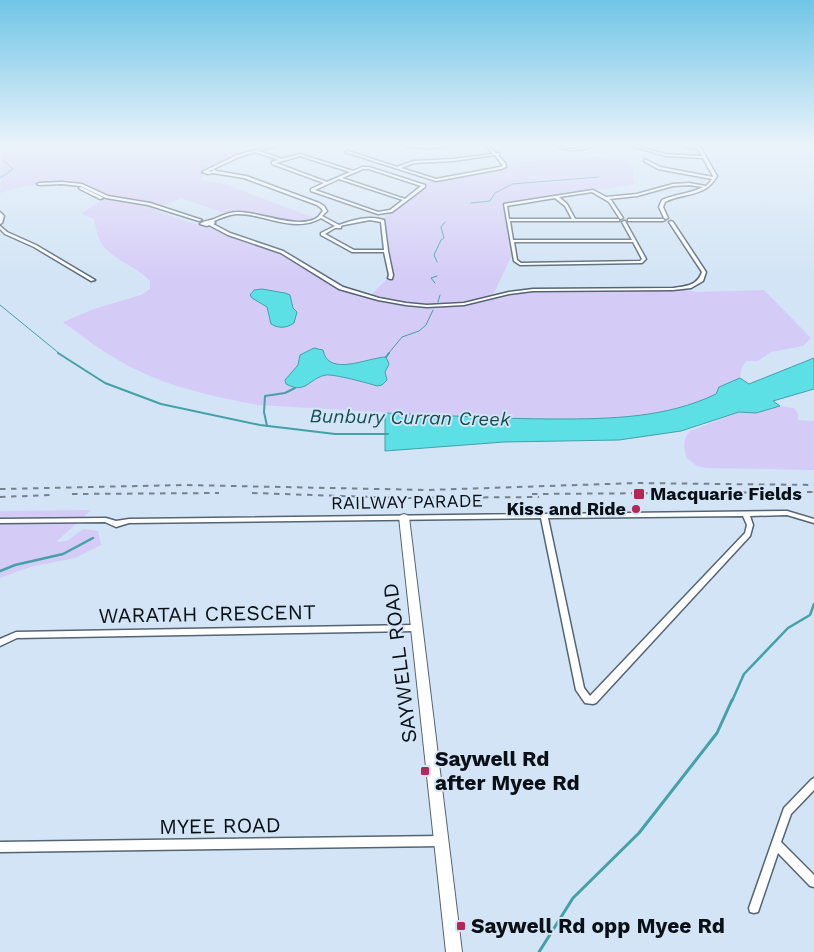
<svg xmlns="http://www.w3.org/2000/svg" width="814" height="952" viewBox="0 0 814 952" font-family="'Work Sans',sans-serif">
	<rect width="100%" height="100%" fill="#d2e4f5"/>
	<g fill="#d5cbf7">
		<path d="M3 146H244L230 150 240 154 203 170 202 172 204 174 200 180 224 184 317 219 294 223 247 213 227 214 181 198 160 207 109 197 86 187 56 183 20 187 0 193Z"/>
		<path d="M599 158 625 161 634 169 633 177 635 184 506 205 514 251 491 299 523 291 678 289 697 292 764 290 811 338 803 346 771 352 758 361H746L741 370 740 378 719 387 717 394C644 428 545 420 466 417 397 413 327 409 258 405 217 397 175 389 137 370 111 358 86 339 63 322L94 309 141 295 150 289V281C137 267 118 262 105 248 98 241 96 228 94 219L81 214 103 199 144 206 188 222 206 226 210 225 221 231 282 252 340 288 370 296 391 275 383 221 381 220 427 183 503 167 504 165 537 160Z"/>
		<path d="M780 406 794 408 798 414V420L814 421V470L706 468 697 466 687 458C683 448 683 439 690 431L739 412 756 413Z"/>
		<path d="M91 510 56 542 67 541 83 529 98 531 101 545 75 558 30 567 0 578V511Z"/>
	</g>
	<g fill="#5cdfe5" stroke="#43a1a7">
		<path d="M262 289 285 293 290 295 293 308 297 312 294 323C287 328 279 329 271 324L267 307 252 298 250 295 254 290Z"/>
		<path d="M314 348 323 350C328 378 369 357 386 357L389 364 385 372 387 380 382 385 377 386C368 383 334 374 326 375 309 378 306 395 286 384L285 380 298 365 300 355Z"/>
		<path d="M814 358V389L773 401 780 406 756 413 739 412 681 431 619 440 504 442 385 451V413C442 415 499 419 556 419 611 419 666 418 716 394L719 387 740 378 749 384Z"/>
	</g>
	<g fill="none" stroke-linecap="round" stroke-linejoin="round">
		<g stroke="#43a1a7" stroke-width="1">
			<path d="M0 178 13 169 4 161"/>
			<path d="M471 203 490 201 495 193 512 184 599 177"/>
			<path d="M437 262 434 255 441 240 444 238 441 227 445 222"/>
			<path d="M435 283 431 278 437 276"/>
			<path d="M438 302 440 295"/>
			<path d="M0 305 60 354"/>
			<path d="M388 354 402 337 419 331 426 325 433 310"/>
		</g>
		<g stroke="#43a1a7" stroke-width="2">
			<path d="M58 353 105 383 161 404 260 425 335 434H388"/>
			<path d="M386 357 389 353"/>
			<path d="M267 426 264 412 265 396 285 393 295 388"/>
		</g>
		<g stroke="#43a1a7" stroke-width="2.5">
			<path d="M0 571 15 565 63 554 93 538"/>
			<path d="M732 701 744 674 788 628 810 615 814 604"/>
		</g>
		<path stroke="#43a1a7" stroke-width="3" d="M539 952 573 898 639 833 717 733 732 700"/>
		<defs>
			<g id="minor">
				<path d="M272 146H276L259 151 282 159 300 154 353 171 362 167H369L425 185V187L392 212 378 214 311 191V189L324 183 272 164V162L279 160 255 152 239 157 207 172 213 171 214 169 216 171 246 176 319 203 324 206 327 211 322 216 339 225C353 220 369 215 384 220L388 251 393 275 392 279H390L388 278 389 275 384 252H352L321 235V233L335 226 321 218C294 234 264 213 236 214 228 215 221 218 214 221L215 223 213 224 230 233 283 251 343 287 379 298 406 303 427 305 464 303 509 292 533 289 673 288C686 286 697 286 702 272L669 222 671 221 673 222 706 272 703 281 691 288 673 290 533 291 509 294 464 305 427 307 406 305 378 300 339 289 281 253 228 235 209 225 207 226 200 224C205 220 209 221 214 219 221 216 229 212 237 212 258 211 301 231 318 217 320 215 321 213 323 211L321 208 317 205 244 178 213 173 208 174 202 172 237 155ZM300 156 350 172 327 182 276 163ZM363 169H369L421 186 405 199 342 178ZM339 179 403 200 390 210 378 212 315 190ZM370 220 381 222 384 250H354L325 234 335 228H341V226L344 225Z"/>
				<path d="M405 146H451L429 148 407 147Z"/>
				<path d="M486 146H489L496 153H499V155H498L505 163 506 167 501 169 436 181 345 152 348 151 397 167 414 161 453 159 493 154ZM495 155 503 166 500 167 436 179 401 168 414 163 453 161Z"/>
				<path d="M557 146C562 146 566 149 571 149 579 149 586 145 594 146 582 150 568 153 557 146Z"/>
				<path d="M631 146H635L666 154 702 156C696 144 694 150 683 146H696L701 148 717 176C705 198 684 192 665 202L663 207 668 218 666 219 664 218 659 207 662 200C675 194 690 194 703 187L689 185 673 186 637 196 609 199 611 200 623 218 621 219H620L609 202 592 192 559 197 567 204 575 219H619V221H510L513 240H632L622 222 625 221 646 259 642 263 520 265 514 261 504 204 593 190 606 197 637 194 673 184 689 183 706 186 710 182 712 179 658 169 644 161 645 159 660 167 713 177V176L703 158 666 156ZM555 198 565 206 572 219H509L507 206ZM514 242H633L642 259 640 261 521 263 517 260Z"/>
				<path d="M62 182 82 184 108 196 150 203 202 220 199 221 148 205 106 198 80 186 62 184 39 185 37 184 39 183Z"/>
				<path d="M81 187 102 197 103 198 100 199 80 189 79 188Z"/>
				<path d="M0 212 4 216 2 223 0 224Z"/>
				<path d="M628 219H663L665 220 663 221H628Z"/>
				<path d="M0 226 7 232 36 245 95 280 91 281 34 247 5 234 0 229Z"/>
				<path d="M787 511 814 519V523L787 515 750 516 753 525 750 536 596 703 593 704 585 703 576 690 541 518 129 523 116 527 105 522 0 523V519L106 518 116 521 129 519ZM743 516 747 525 745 533 590 696 584 688 548 518Z"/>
				<path d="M415 625 418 626 419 628 418 630 415 631 17 638 0 646V639L16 632Z"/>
				<path d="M814 778V790L791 814 781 842 814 875V887L810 886 778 853 758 912 754 913 750 912 749 908 784 808 811 780Z"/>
				<path d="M441 836 444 838 446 841 444 844 441 846 0 852V842Z"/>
			</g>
			<path id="tertiary" d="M404 514 407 515 409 517 462 952H446L399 517 401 515Z"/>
		</defs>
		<use href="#minor" stroke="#546472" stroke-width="3"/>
		<use href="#tertiary" stroke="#546472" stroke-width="2"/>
		<use href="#minor" fill="#fff" fill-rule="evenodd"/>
		<use href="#tertiary" fill="#fff" fill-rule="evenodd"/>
		<g stroke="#75818d" stroke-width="2" stroke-dasharray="5.5 5.5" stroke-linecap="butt">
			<path d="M0 489 184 485 428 490 637 483 814 485"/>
			<path d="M252 493 401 498 539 497"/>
			<path d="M72 494 219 493"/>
			<path d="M532 494 814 492"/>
			<path d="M0 497 52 495"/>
		</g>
	</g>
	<linearGradient id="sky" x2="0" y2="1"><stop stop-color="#70c5e7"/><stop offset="0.52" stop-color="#ebf3fa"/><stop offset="1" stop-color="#ebf3fa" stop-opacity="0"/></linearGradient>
	<rect width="814" height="279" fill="url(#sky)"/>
	<g fill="#b52555" stroke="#d2e4f5" stroke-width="2">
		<rect x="633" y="488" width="12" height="12" rx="2.5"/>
		<circle cx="636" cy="509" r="5"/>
		<rect x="420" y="766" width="10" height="10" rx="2.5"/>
		<rect x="456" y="921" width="10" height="10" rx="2.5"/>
	</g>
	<g text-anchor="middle" stroke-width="4" stroke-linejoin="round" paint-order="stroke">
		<g font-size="18" font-weight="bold" fill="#0a1016" stroke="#d2e4f5" text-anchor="start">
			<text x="650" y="500">Macquarie Fields</text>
			<text x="626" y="515" text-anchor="end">Kiss and Ride</text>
		</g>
		<g font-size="18" fill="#0a1016" stroke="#d2e4f5">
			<text transform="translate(407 502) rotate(-1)" y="6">RAILWAY PARADE</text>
		</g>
		<g font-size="19" font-style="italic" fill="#144e50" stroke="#d2e4f5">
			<text transform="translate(410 417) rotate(1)" y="7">Bunbury Curran Creek</text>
		</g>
		<g font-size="21" fill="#0a1016" stroke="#d2e4f5">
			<text transform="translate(207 614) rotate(-1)" y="7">WARATAH CRESCENT</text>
			<text transform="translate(400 663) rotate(-97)" y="7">SAYWELL ROAD</text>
			<text transform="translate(220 826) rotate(-1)" y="7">MYEE ROAD</text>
		</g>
		<g font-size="21" font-weight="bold" fill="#0a1016" stroke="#d2e4f5" text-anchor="start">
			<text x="435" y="766">Saywell Rd<tspan x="435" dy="24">after Myee Rd</tspan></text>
			<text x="471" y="933">Saywell Rd opp Myee Rd</text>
		</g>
	</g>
</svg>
